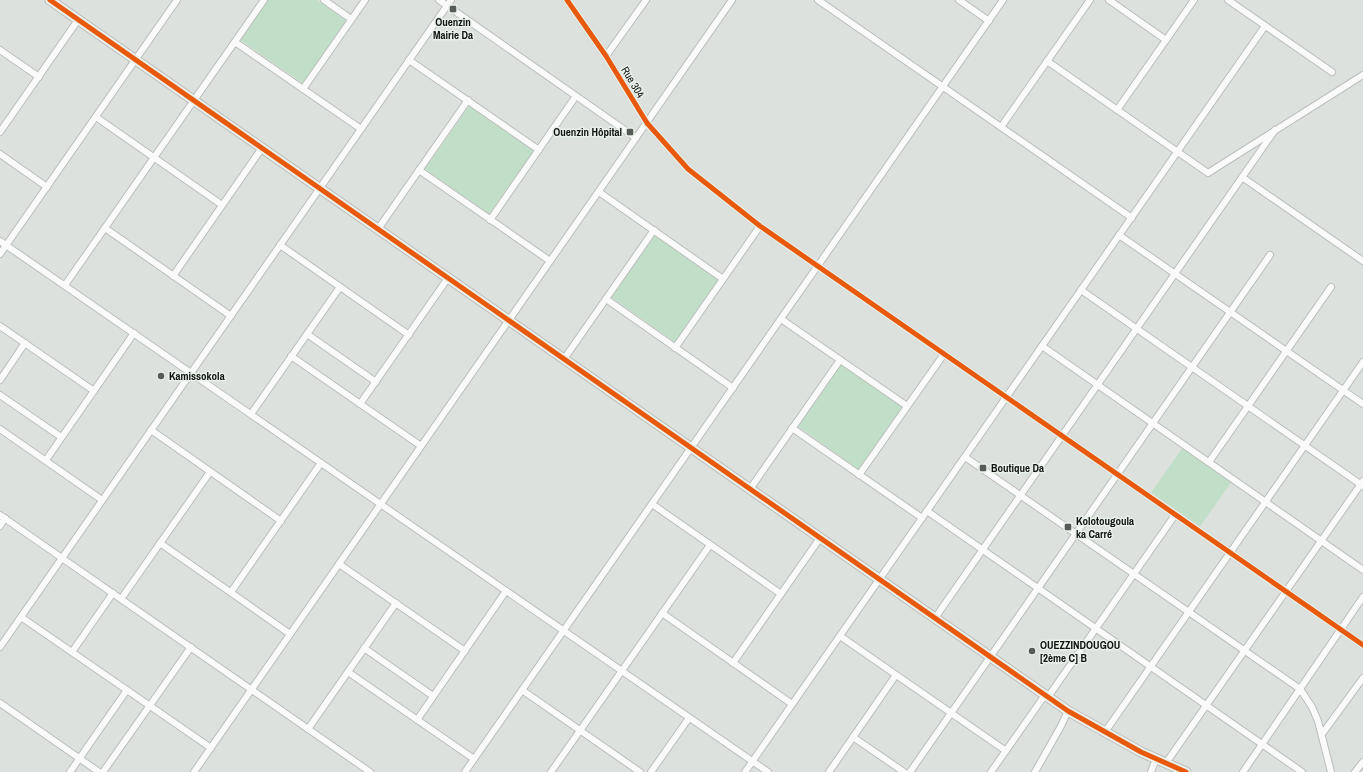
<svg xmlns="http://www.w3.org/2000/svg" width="1363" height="772" viewBox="0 0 1363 772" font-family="'Archivo Narrow',sans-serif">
	<rect width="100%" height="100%" fill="#dce1dd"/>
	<g fill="#c1dfc8">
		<path d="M267 0H317L348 22 304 84 239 39Z"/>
		<path d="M469 106 534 151 489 214 425 169Z"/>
		<path d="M656 234 720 280 675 342 611 297Z"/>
		<path d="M841 363 905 408 861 471 796 425Z"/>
		<path d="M1183 447 1232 481 1199 528 1150 494Z"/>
	</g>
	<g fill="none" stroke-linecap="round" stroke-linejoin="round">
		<defs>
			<g id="street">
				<path d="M324 0 351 19"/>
				<path d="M439 0 636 138"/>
				<path d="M567 0 606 56 647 123 688 169 760 226 1363 645"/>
				<path d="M818 0 1132 218"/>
				<path d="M959 0 989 21"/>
				<path d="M1109 0 1166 40"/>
				<path d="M1228 0 1332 72"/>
				<path d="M235 42 361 129"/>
				<path d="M0 50 39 77"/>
				<path d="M606 56 646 0"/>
				<path d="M409 60 539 150"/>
				<path d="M1047 61 1208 173 1363 75"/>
				<path d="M303 89 365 0"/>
				<path d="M1117 110 1194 0"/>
				<path d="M96 117 222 205"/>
				<path d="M1001 127 1090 0"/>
				<path d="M0 132 78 20"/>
				<path d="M0 154 47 187"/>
				<path d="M419 170 550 261"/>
				<path d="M1242 177 1363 261"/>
				<path d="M599 192 723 279"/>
				<path d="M490 220 576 96"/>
				<path d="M105 228 231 316"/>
				<path d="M378 229 468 100"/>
				<path d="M1119 235 1363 404"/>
				<path d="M0 241 768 772"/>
				<path d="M280 245 409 335"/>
				<path d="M0 254 177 0"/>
				<path d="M173 276 262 148"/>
				<path d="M65 285 264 0"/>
				<path d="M1081 290 1363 486"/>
				<path d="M606 299 733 388"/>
				<path d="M781 319 907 406"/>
				<path d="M0 326 94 391"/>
				<path d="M307 334 376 382"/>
				<path d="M1042 346 1363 570"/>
				<path d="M675 348 760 226"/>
				<path d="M291 356 421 446"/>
				<path d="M564 359 654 230"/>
				<path d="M0 380 25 343"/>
				<path d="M0 395 61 437"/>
				<path d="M360 404 448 278"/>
				<path d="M251 414 340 287"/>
				<path d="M792 428 922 518"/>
				<path d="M0 429 102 500"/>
				<path d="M151 430 281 521"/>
				<path d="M965 457 1300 689 1312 707 1318 721 1331 772"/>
				<path d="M46 460 134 333"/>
				<path d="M1209 462 1331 287"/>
				<path d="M859 475 944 354"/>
				<path d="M750 489 840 360"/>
				<path d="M652 504 781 594"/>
				<path d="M927 511 1302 772"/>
				<path d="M0 515 370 772"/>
				<path d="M0 526 5 518"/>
				<path d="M160 543 290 634"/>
				<path d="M339 564 465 651"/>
				<path d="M231 592 321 463"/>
				<path d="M121 599 210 472"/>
				<path d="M662 613 792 704"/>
				<path d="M21 617 211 748"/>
				<path d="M935 618 1275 130"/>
				<path d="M840 636 1006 751"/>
				<path d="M0 647 451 0"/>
				<path d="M364 648 433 696"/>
				<path d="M72 652 113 593"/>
				<path d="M733 663 820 538"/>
				<path d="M348 672 474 759"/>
				<path d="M522 690 640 772"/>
				<path d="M1048 697 1175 515"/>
				<path d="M0 703 99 772"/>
				<path d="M417 720 506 591"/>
				<path d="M308 729 396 603"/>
				<path d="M1105 732 1363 362"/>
				<path d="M1322 734 1363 678"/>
				<path d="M853 737 904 772"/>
				<path d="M1166 763 1363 481"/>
				<path d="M70 772 127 690"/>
				<path d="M103 772 191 647"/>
				<path d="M194 772 732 0"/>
				<path d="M465 772 1003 0"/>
				<path d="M551 772 710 545"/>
				<path d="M651 772 689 718"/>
				<path d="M745 772 1265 26"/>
				<path d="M829 772 896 675"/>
				<path d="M910 772 1270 255"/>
				<path d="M991 772 1045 695"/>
				<path d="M1035 772 1061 726 1068 711"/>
				<path d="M1151 772 1156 759"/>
				<path d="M1243 772 1363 597"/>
				<path d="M1355 772 1363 762"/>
			</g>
			<path id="secondary" d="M50 0 1068 711 1141 752 1186 772"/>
		</defs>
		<use href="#street" stroke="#babebb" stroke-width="8"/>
		<use href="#secondary" stroke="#babebb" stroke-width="11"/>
		<use href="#street" stroke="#fafafa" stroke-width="6"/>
		<use href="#secondary" stroke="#f2f3f5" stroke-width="9"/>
		<defs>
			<g id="cycleway">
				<path d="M50 0 1068 711 1141 752 1186 772"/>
				<path d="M567 0 606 56 647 123 688 169 760 226 1363 645"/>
			</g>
		</defs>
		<use href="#cycleway" stroke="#e7f0e9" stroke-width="8"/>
		<use href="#cycleway" stroke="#e8590c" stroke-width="5"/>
	</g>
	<g fill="#575b58" stroke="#e7f0e9" stroke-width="1.5">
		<rect x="449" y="5" width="8" height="8" rx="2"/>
		<rect x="626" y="128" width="8" height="8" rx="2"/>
		<circle cx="161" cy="376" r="4"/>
		<rect x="979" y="464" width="8" height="8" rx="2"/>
		<rect x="1064" y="523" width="8" height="8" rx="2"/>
		<circle cx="1032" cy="651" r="4"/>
	</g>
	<g text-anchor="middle" stroke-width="3" stroke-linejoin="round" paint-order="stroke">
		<g font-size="11" font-weight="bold" fill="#101310" stroke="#e7f0e9" text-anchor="start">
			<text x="453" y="26" text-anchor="middle">Ouenzin<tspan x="453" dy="13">Mairie Da</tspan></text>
			<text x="622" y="136" text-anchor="end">Ouenzin Hôpital</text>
			<text x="169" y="380">Kamissokola</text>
			<text x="991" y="472">Boutique Da</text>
			<text x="1076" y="525">Kolotougoula<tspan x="1076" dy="13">ka Carré</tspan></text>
			<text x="1040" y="649">OUEZZINDOUGOU<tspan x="1040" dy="13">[2ème C] B</tspan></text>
		</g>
		<g font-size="11" fill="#101310" stroke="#e7f0e9">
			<text transform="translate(633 82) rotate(59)" y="4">Rue 304</text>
		</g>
	</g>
</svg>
